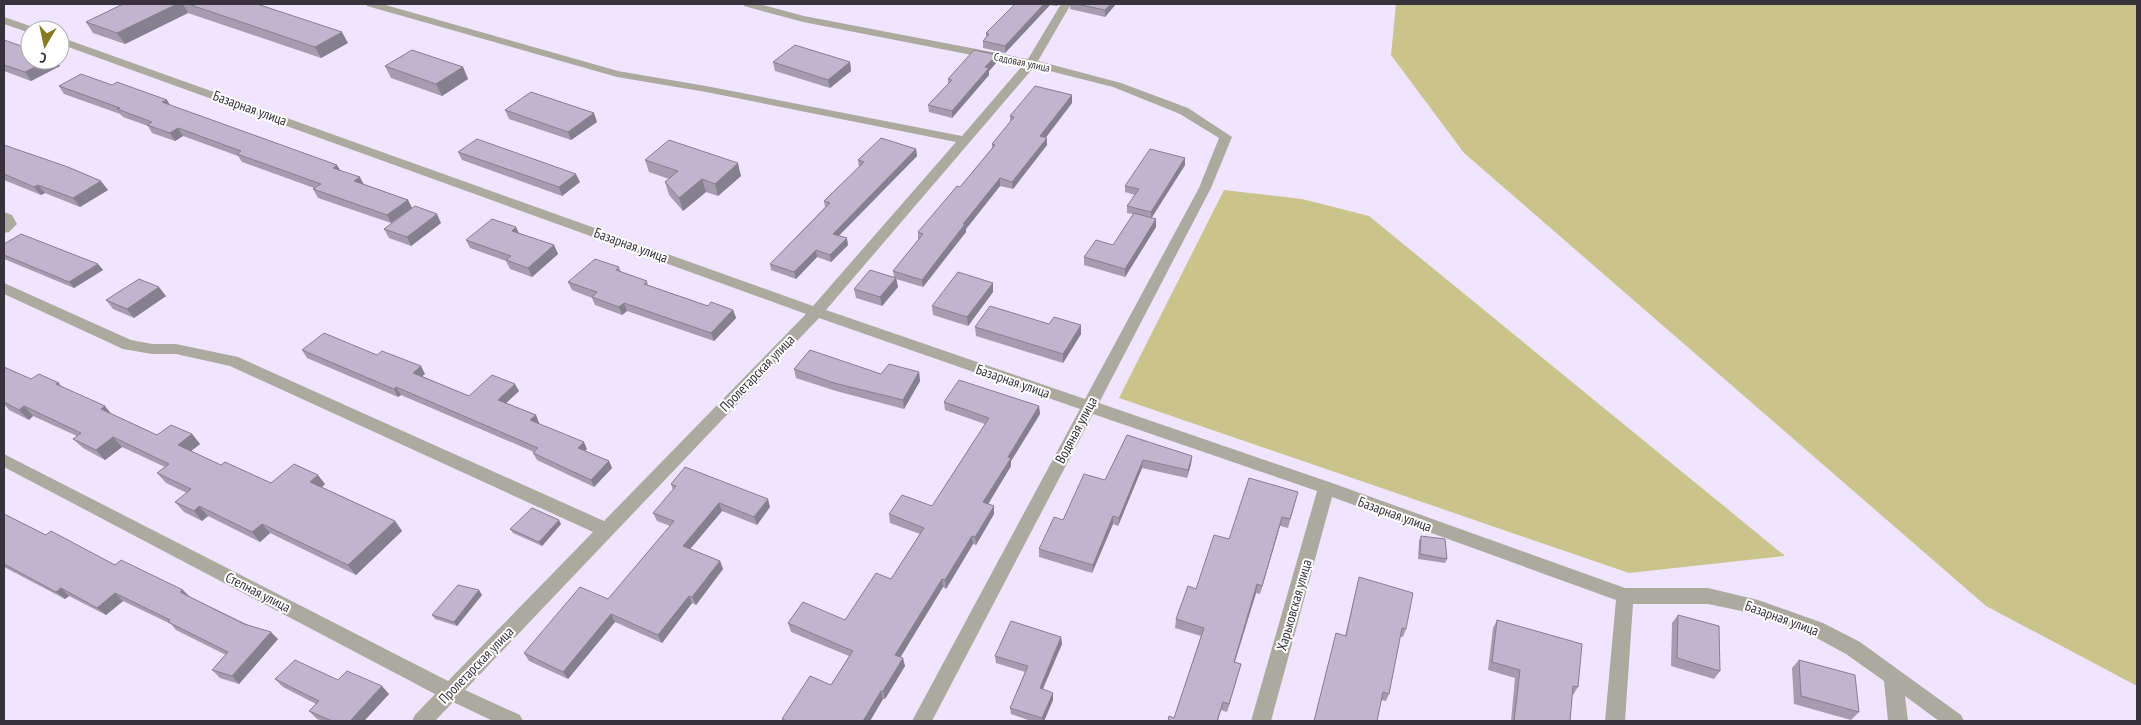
<svg xmlns="http://www.w3.org/2000/svg" width="2141" height="725" viewBox="0 0 2141 725" font-family="'PT Sans Narrow',sans-serif">
	<rect width="100%" height="100%" fill="#f0e5fe"/>
	<g fill="#cbc38c">
		<path d="M1396 4H2137V686L1986 606 1464 153 1391 55Z"/>
		<path d="M1224 190 1302 199 1369 216 1785 556 1629 573 1119 398Z"/>
	</g>
	<g fill="none" stroke-linecap="round" stroke-linejoin="round">
		<g fill="#acaa9f" fill-rule="evenodd">
			<path d="M366 4H382L618 71 706 86 962 136 1023 65 803 22 744 6 743 4H759L804 16 1028 59 1061 4H1071L1038 61 1121 83 1188 108 1232 137 1211 188 1099 403 1332 483 1625 588H1708L1758 600 1823 623 1860 642 1961 715 1964 721H1939L1905 696 1908 721H1888L1884 681 1846 654 1811 635 1751 613 1708 604H1633L1625 721H1605L1616 600 1332 497 1271 721H1251L1317 491 1093 414 932 721H912L1080 409 819 318 465 690 520 715 523 721H493L453 702 435 721H412L415 715 435 694 4 467V454L448 681 593 532 230 366 176 354H152L123 349 4 294V283L131 340 152 344H176L238 357 604 521 806 314 60 44V37L813 306 956 142 706 92 617 77 367 6ZM1034 67 1113 87 1180 114 1219 138 1199 188 1085 399 826 310Z"/>
			<path d="M4 17 36 28 37 30H30V33L4 24Z"/>
			<path d="M4 212 12 215 17 224 9 232 4 233Z"/>
		</g>
	</g>
	<g fill="#a59cb0">
		<path d="M123 4H257L348 43 321 58 188 13 125 44 93 33 86 22Z"/>
		<path d="M1015 4H1060L1057 6 1050 5 1005 53 983 48V41L986 37V33Z"/>
		<path d="M1070 4H1116L1105 17 1070 9Z"/>
		<path d="M4 40 30 60H56L60 66 31 81 4 71Z"/>
		<path d="M997 55V62L989 71V75L952 118 929 112 928 105 948 84V79Z"/>
		<path d="M773 62H850L851 71 830 88 775 71Z"/>
		<path d="M385 66 463 67 468 79 442 96 391 78Z"/>
		<path d="M59 86 171 106 341 171 364 184 408 200 412 208 391 223 318 198 313 189 314 188 242 162 238 156 183 136 175 141 152 133 148 126 123 117 120 114 64 94Z"/>
		<path d="M1072 103 1045 137 1047 145 1013 189 1000 186 966 229V232L923 287 896 279 898 287 882 306 856 298 854 289 894 277 893 271 918 240V232L960 187 992 148V144L1010 122V116Z"/>
		<path d="M505 110 597 122 571 140 509 119Z"/>
		<path d="M4 145 108 190 80 207 45 193 41 195 4 180Z"/>
		<path d="M916 149 917 156 839 236 848 245 831 262 817 257 796 279 771 270 770 264 825 207 824 201 859 167 858 160Z"/>
		<path d="M458 152 580 182 562 196 462 160Z"/>
		<path d="M1185 158V165L1151 218 1156 219V227L1125 277 1084 265V257L1113 245 1133 214 1127 213V206L1135 195 1125 192V186Z"/>
		<path d="M645 160 741 176 718 196 706 192 683 211 669 195 665 182 669 179 649 172Z"/>
		<path d="M441 223 411 246 389 238 384 229Z"/>
		<path d="M516 227 519 233 554 245 558 254 532 277 510 269 506 261 470 248 466 240Z"/>
		<path d="M4 244 98 264 103 270 74 288 4 259Z"/>
		<path d="M619 267 621 272 647 281 648 285 708 306 733 310 736 318 714 341 627 311 622 315 595 305 592 298 572 290 568 282Z"/>
		<path d="M993 283V292L968 326 933 315 932 306Z"/>
		<path d="M166 296 134 318 113 309 106 300Z"/>
		<path d="M975 327 1081 334 1063 363 976 336Z"/>
		<path d="M302 350 377 355 425 374 422 376 469 396 519 391 506 403 536 415 539 423V424L587 449 585 451 609 461 612 468 594 487 537 460 533 453 534 452 401 395 398 397 307 358Z"/>
		<path d="M4 367 31 379 59 383 63 388 112 414 157 435 192 434 200 444 191 451 221 465 271 483 325 484 322 487 395 521 402 531 356 575 270 533 260 542 208 516 202 521 184 512 175 502 187 493 166 483 157 473 165 467 122 447 105 460 83 448 73 439 77 436 33 416 29 420 9 410 4 404Z"/>
		<path d="M794 369 881 374 919 372 920 381 904 409 836 391 796 378Z"/>
		<path d="M944 402 1039 406 1040 414 1011 461V466L988 504 994 506V514L976 545 973 544 946 589 943 587 900 657 905 666 885 699H883L870 721H783L782 719 831 685 849 656 791 632 788 623 845 620 891 579 920 534 890 523 889 514 932 506 985 424 945 410Z"/>
		<path d="M1127 435 1192 456 1191 464 1187 478 1142 468 1118 526 1113 524 1092 573 1039 557V549L1063 520 1105 480Z"/>
		<path d="M671 484 770 507 757 525 722 511 690 549 720 561 723 569 696 605 692 603 662 643 615 622 568 679 529 661 524 653 608 599 670 526 657 521 653 513 673 490Z"/>
		<path d="M1296 500 1288 528 1280 526 1260 594 1256 593 1235 662 1241 664 1227 712 1221 710 1218 721H1168L1174 718 1201 636 1175 628 1176 619 1229 539Z"/>
		<path d="M4 514 46 535 190 597 278 639 239 684 220 678 212 670 226 655 176 630 171 624 123 601 106 615 69 596 65 599 4 567Z"/>
		<path d="M561 524 542 546 513 533 510 529Z"/>
		<path d="M1421 536 1447 559 1445 563 1418 559 1419 541Z"/>
		<path d="M1359 577 1406 629 1403 637 1400 636 1389 694 1386 701 1381 700 1377 721H1314L1336 633 1345 636Z"/>
		<path d="M482 595 457 626 435 619 432 615Z"/>
		<path d="M1678 615 1720 671 1714 679 1671 666 1672 623Z"/>
		<path d="M1497 620 1578 687 1573 695H1572L1570 721H1511L1515 678 1488 670 1493 628Z"/>
		<path d="M1061 637 1062 644 1043 689 1053 693V700L1044 721H1031L1011 714 1010 708 1025 672 996 663 995 656Z"/>
		<path d="M1799 660 1859 712 1851 720 1794 704 1792 668Z"/>
		<path d="M275 679 338 680 389 694 364 721H322L317 719 309 711 316 704 283 687Z"/>
	</g>
	<g fill="#867f90">
		<path d="M177 4H183L188 13 125 44 117 33Z"/>
		<path d="M1044 4H1050V5L1005 53V46Z"/>
		<path d="M1111 4H1116L1105 17V10Z"/>
		<path d="M342 32 348 43 321 58 315 47Z"/>
		<path d="M997 55V62L989 71V75L952 118V111L985 67Z"/>
		<path d="M49 60H56L60 66 31 81 25 72Z"/>
		<path d="M850 62 851 71 830 88 828 80Z"/>
		<path d="M463 67 468 79 442 96 436 84Z"/>
		<path d="M1072 95V103L1041 144 1040 136Z"/>
		<path d="M167 100 172 108 162 102Z"/>
		<path d="M594 113 597 122 571 140 568 132Z"/>
		<path d="M178 128 183 136 175 141 170 133Z"/>
		<path d="M1047 138V145L1013 189 1012 182Z"/>
		<path d="M916 149 917 156 834 240 833 234Z"/>
		<path d="M1185 158V165L1151 219V212Z"/>
		<path d="M738 163 741 176 718 196 715 184Z"/>
		<path d="M337 165 342 173 333 168Z"/>
		<path d="M576 174 580 182 562 196 559 187Z"/>
		<path d="M360 177 364 185 354 181Z"/>
		<path d="M1000 178V186L966 229V232L923 287 922 280 963 224Z"/>
		<path d="M702 179 706 192 683 211 679 198Z"/>
		<path d="M101 181 108 190 80 207 73 198Z"/>
		<path d="M38 185 45 193 41 195 34 187Z"/>
		<path d="M408 200 412 208 391 223 387 215Z"/>
		<path d="M437 214 441 223 411 246 407 237Z"/>
		<path d="M1156 219V227L1125 277V269Z"/>
		<path d="M516 227 520 236 512 231Z"/>
		<path d="M847 238 848 245 831 262 830 255Z"/>
		<path d="M554 245 558 254 532 277 528 268Z"/>
		<path d="M816 250 817 257 796 279 794 272Z"/>
		<path d="M98 264 103 270 74 288 69 282Z"/>
		<path d="M896 278 898 287 882 306 880 297Z"/>
		<path d="M993 283V292L968 326 967 317Z"/>
		<path d="M159 287 166 296 134 318 127 309Z"/>
		<path d="M624 303 627 311 622 315 619 307Z"/>
		<path d="M733 310 736 318 714 341 711 333Z"/>
		<path d="M1081 325V334L1063 363V354Z"/>
		<path d="M421 366 425 374 417 380 413 373Z"/>
		<path d="M919 372 920 381 904 409 903 400Z"/>
		<path d="M515 384 519 391 502 407 498 400Z"/>
		<path d="M396 387 401 395 398 397 394 389Z"/>
		<path d="M24 406 33 416 29 420 19 410Z"/>
		<path d="M105 406 113 416 101 409Z"/>
		<path d="M1039 406 1040 414 1011 461V466L984 511 983 502 1008 457Z"/>
		<path d="M536 415 539 423 534 428 530 420Z"/>
		<path d="M192 434 200 444 186 455 178 445Z"/>
		<path d="M113 437 122 447 105 460 96 450Z"/>
		<path d="M584 442 587 449 581 455 578 448Z"/>
		<path d="M1192 456 1191 464 1187 478 1188 470Z"/>
		<path d="M1143 460 1142 468 1118 526 1119 518Z"/>
		<path d="M609 461 612 468 594 487 591 480Z"/>
		<path d="M318 475 325 484 317 491 310 482Z"/>
		<path d="M768 499 770 507 757 525 754 517Z"/>
		<path d="M719 503 722 511 686 554 683 546Z"/>
		<path d="M199 506 208 516 202 521 194 511Z"/>
		<path d="M994 506V514L976 545 975 537Z"/>
		<path d="M1113 516V524L1092 573 1093 565Z"/>
		<path d="M1282 517 1280 526 1260 594 1262 586Z"/>
		<path d="M559 520 561 524 542 546 539 542Z"/>
		<path d="M395 521 402 531 356 575 348 565Z"/>
		<path d="M262 524 270 533 260 542 252 532Z"/>
		<path d="M972 536 973 544 946 589 945 580Z"/>
		<path d="M720 561 723 569 696 605 692 597Z"/>
		<path d="M942 579 943 587 897 663 895 655Z"/>
		<path d="M1257 584 1256 593 1232 670 1234 662Z"/>
		<path d="M61 588 69 596 65 599 56 592Z"/>
		<path d="M183 590 190 597 180 592Z"/>
		<path d="M479 590 482 595 457 626 454 622Z"/>
		<path d="M115 593 123 601 106 615 97 608Z"/>
		<path d="M689 596 692 603 662 643 658 635Z"/>
		<path d="M611 614 615 622 568 679 563 672Z"/>
		<path d="M271 632 278 639 239 684 232 676Z"/>
		<path d="M1061 637 1062 644 1040 695V688Z"/>
		<path d="M903 658 905 666 885 699 883 691Z"/>
		<path d="M1241 664 1239 672 1227 712 1229 704Z"/>
		<path d="M382 686 389 694 364 721H350Z"/>
		<path d="M881 691 883 699 870 721H863Z"/>
		<path d="M1053 693V700L1044 721H1043L1042 718Z"/>
	</g>
	<g fill="#c0b5cd" stroke="#867f90">
		<path d="M123 4H177L117 33 86 22Z"/>
		<path d="M188 4H257L342 32 315 47Z"/>
		<path d="M1015 4H1044L1005 46 983 41 989 34 986 33Z"/>
		<path d="M1076 4H1111L1105 10Z"/>
		<path d="M4 40 30 49V60H49L25 72 4 65Z"/>
		<path d="M795 45 850 62 828 80 773 62Z"/>
		<path d="M412 50 463 67 436 84 385 66Z"/>
		<path d="M974 50 997 55 985 67 989 68 952 111 928 105 952 80 948 79Z"/>
		<path d="M81 74 112 85 117 82 167 100 162 102 337 165 333 168 360 177 354 181 408 200 387 215 313 189 321 184 237 154 241 151 178 128 170 133 147 125 152 122 117 109 120 108 59 86Z"/>
		<path d="M1035 86 1072 95 1040 136 1047 138 1012 182 1000 178 963 224H965L922 280 893 271 923 234 918 232 957 186 960 187 995 145 992 144 1014 117 1010 116Z"/>
		<path d="M531 92 594 113 568 132 505 110Z"/>
		<path d="M881 138 916 149 833 234 847 238 830 255 816 250 794 272 770 264 830 203 824 201 864 162 858 160Z"/>
		<path d="M477 139 576 174 559 187 458 152Z"/>
		<path d="M669 140 738 163 715 184 702 179 679 198 665 182 678 171 645 160Z"/>
		<path d="M4 145 68 167 101 181 73 198 38 185 34 187 4 174Z"/>
		<path d="M1150 149 1185 158 1151 212 1127 206 1139 189 1125 186Z"/>
		<path d="M415 206 437 214 407 237 384 229Z"/>
		<path d="M1134 213 1156 219 1125 269 1084 257 1096 240 1113 245Z"/>
		<path d="M492 219 516 227 512 231 554 245 528 268 506 260 511 256 466 240Z"/>
		<path d="M21 234 98 264 69 282 4 255V244Z"/>
		<path d="M595 259 619 267 616 270 647 281 644 284 708 306 711 302 733 310 711 333 624 303 619 307 592 297 597 292 568 282Z"/>
		<path d="M870 270 896 278 880 297 854 289Z"/>
		<path d="M958 272 993 283 967 317 932 306Z"/>
		<path d="M139 279 159 287 127 309 106 300Z"/>
		<path d="M990 306 1049 324 1054 317 1081 325 1063 354 975 327Z"/>
		<path d="M324 333 377 355 382 351 421 366 413 373 469 396 492 375 515 384 498 400 536 415 530 420 584 442 578 448 609 461 591 480 533 453 538 448 396 387 394 389 302 350Z"/>
		<path d="M810 350 881 374 889 364 919 372 903 400 834 383 794 369Z"/>
		<path d="M4 367 31 379 39 374 59 383 56 384 105 406 101 409 157 435 171 425 192 434 178 445 221 465 225 462 271 483 294 464 318 475 310 482 395 521 348 565 262 524 252 532 199 506 194 511 175 502 191 489 157 473 169 464 113 437 96 450 73 439 81 433 24 406 19 410 4 402Z"/>
		<path d="M959 380 1039 406 1008 457 1011 458 983 502 994 506 975 537 972 536 945 580 942 579 895 655 903 658 883 691H881L863 721H787L782 719 810 676 831 685 853 651 788 623 803 602 845 620 876 573 891 579 924 528 889 514 902 495 932 506 989 418 944 402Z"/>
		<path d="M1127 435 1192 456 1188 470 1143 460 1119 518 1113 516 1093 565 1039 549 1054 517 1063 520 1084 474 1105 480Z"/>
		<path d="M685 467 768 499 754 517 719 503 683 546 720 561 692 597 689 596 658 635 611 614 563 672 524 653 580 587 608 599 674 521 653 513 676 486 671 484Z"/>
		<path d="M1249 478 1298 492 1290 519 1282 517 1262 586 1257 584 1234 662 1241 664 1229 704 1223 702 1217 721H1168L1169 716 1174 718 1204 628 1176 619 1188 586 1196 589 1214 535 1229 539Z"/>
		<path d="M532 508 559 520 539 542 510 529Z"/>
		<path d="M4 514 46 535 51 531 115 565 121 560 183 590 180 592 244 624 271 632 232 676 212 670 228 652 168 622 170 620 115 593 97 608 61 588 56 592 4 564Z"/>
		<path d="M1421 536 1445 539 1447 559 1420 554Z"/>
		<path d="M1359 577 1413 593 1406 629 1402 628 1389 694 1383 692 1377 721H1314L1336 633 1346 636Z"/>
		<path d="M458 585 479 590 454 622 432 615Z"/>
		<path d="M1678 615 1719 626 1720 671 1677 658Z"/>
		<path d="M1497 620 1582 644 1578 687 1573 686 1570 721H1514L1520 670 1492 662Z"/>
		<path d="M1011 621 1061 637 1040 688 1053 693 1042 718 1010 708 1028 666 995 656Z"/>
		<path d="M295 660 338 680 347 671 382 686 350 721H332L309 711 319 701 275 679Z"/>
		<path d="M1799 660 1855 675 1859 712 1801 696Z"/>
	</g>
	<g text-anchor="middle" stroke-width="4" stroke-linejoin="round" paint-order="stroke">
		<g font-size="11" fill="#37323c" stroke="#fff">
			<text transform="translate(1022 62) rotate(12)" y="4">Садовая улица</text>
		</g>
		<g font-size="14" fill="#37323c" stroke="#fff">
			<text transform="translate(250 108) rotate(20)" y="5">Базарная улица</text>
			<text transform="translate(631 245) rotate(20)" y="5">Базарная улица</text>
			<text transform="translate(757 373) rotate(-46)" y="5">Пролетарская улица</text>
			<text transform="translate(1013 381) rotate(19)" y="5">Базарная улица</text>
			<text transform="translate(1076 430) rotate(-62)" y="5">Водяная улица</text>
			<text transform="translate(1395 514) rotate(20)" y="5">Базарная улица</text>
			<text transform="translate(258 592) rotate(27)" y="5">Степная улица</text>
			<text transform="translate(1294 605) rotate(-74)" y="5">Харьковская улица</text>
			<text transform="translate(1782 618) rotate(20)" y="5">Базарная улица</text>
			<text transform="translate(476 665) rotate(-46)" y="5">Пролетарская улица</text>
		</g>
	</g>
	<rect width="2141" height="725" fill="none" stroke="#37323c" stroke-width="10"/>
	<g transform="translate(45 45) rotate(189)"><circle r="24" fill="#ffffff" stroke="#afadb1"/>
	<path d="M0-4L9 19L0 12L-9 19Z" fill="#877b21"/>
	<text y="-8" font-size="14" font-weight="bold" text-anchor="middle" fill="#37323c">С</text>
	</g>
</svg>
